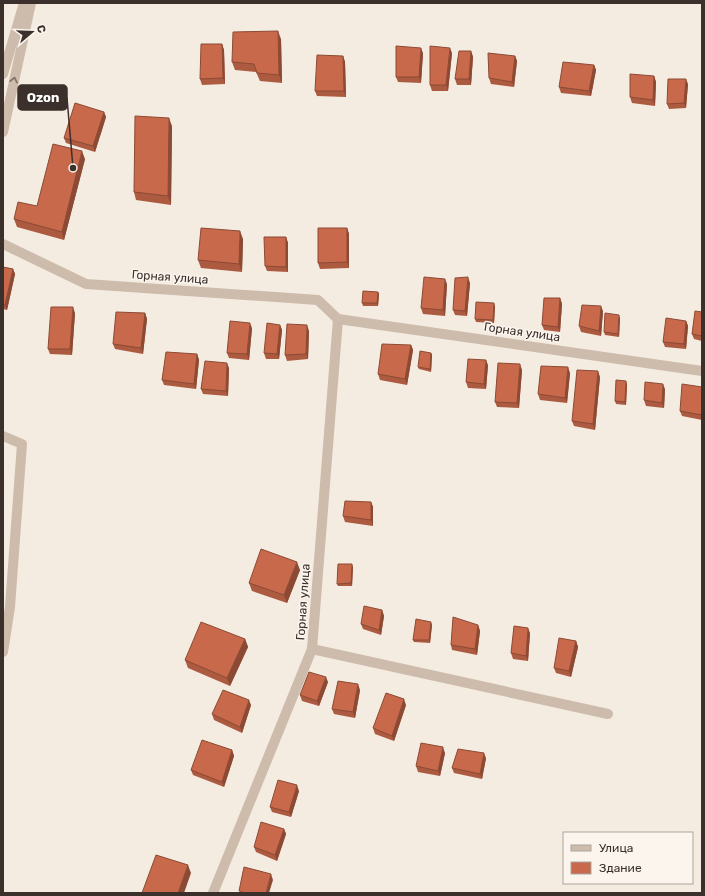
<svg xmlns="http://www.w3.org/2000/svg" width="705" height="896" viewBox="0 0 705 896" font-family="Rubik,sans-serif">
	<rect width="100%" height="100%" fill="#f4ebe1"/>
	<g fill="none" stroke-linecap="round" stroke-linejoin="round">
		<g stroke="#cdbbac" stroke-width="10">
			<path d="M3 74 24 3"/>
			<path d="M3 132 31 3"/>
			<path d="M3 244 86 284 318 300 338 319 702 371"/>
			<path d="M3 436 22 444 10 607 3 652"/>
			<path d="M312 649 608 714"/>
			<path d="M213 893 312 649 338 319"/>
		</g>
	</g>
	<g fill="#ac5a40">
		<path d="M281 39 282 83 260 81 256 72 235 70 232 62Z"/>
		<path d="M222 44 224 50 225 84 202 85 200 79Z"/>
		<path d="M471 51 473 57 471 85H457L455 79Z"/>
		<path d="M423 53 421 83 398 82 396 77Z"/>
		<path d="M452 53 448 91H432L430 85Z"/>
		<path d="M343 56 345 62 346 97 317 96 315 91Z"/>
		<path d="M515 56 517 61 514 87 491 84 489 78Z"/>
		<path d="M594 65 596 70 591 96 561 93 559 87Z"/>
		<path d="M654 76 656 82 655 106 632 103 630 97Z"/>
		<path d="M688 84 686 108 669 109 667 104Z"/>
		<path d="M104 112 106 117 95 152 66 143 64 138Z"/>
		<path d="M172 126 171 205 136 200 134 192Z"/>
		<path d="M85 159 64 240 17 227 14 219 37 206Z"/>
		<path d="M347 228 349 234V268L320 269 318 263Z"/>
		<path d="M286 237 288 243V272L267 271 265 266Z"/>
		<path d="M243 239 242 272 201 268 198 260Z"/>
		<path d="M3 267 13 269 15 274 7 310 3 309Z"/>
		<path d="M470 283 467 316 455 315 453 310Z"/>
		<path d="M447 284 445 316 423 314 421 308Z"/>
		<path d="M378 292 379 294 378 306H363L362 303Z"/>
		<path d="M560 298 562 304 560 332 544 330 542 325Z"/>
		<path d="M495 306 494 323 476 322 475 319Z"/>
		<path d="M603 311 601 336 581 332 579 326Z"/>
		<path d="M702 312V341L694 339 692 334Z"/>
		<path d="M75 313 72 355 50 354 48 349Z"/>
		<path d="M145 313 147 319 143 354 115 349 113 344Z"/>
		<path d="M620 318 619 337 605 335 604 332Z"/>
		<path d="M686 321 688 326 686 349 665 347 663 342Z"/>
		<path d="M280 325 282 330 279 359H266L264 353Z"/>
		<path d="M252 328 249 360 229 358 227 353Z"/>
		<path d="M309 331 308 359 287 361 285 355Z"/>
		<path d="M411 345 413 350 407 385 380 380 378 374Z"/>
		<path d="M431 353 432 355 431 372 419 369 418 367Z"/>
		<path d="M197 354 199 360 196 389 164 385 162 380Z"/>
		<path d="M488 365 486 389 468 388 466 382Z"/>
		<path d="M229 368 228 396 203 394 201 389Z"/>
		<path d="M522 370 519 408 497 407 495 402Z"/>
		<path d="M570 373 567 403 540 400 538 394Z"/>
		<path d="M600 377 595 430 574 426 572 421Z"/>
		<path d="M627 384 626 405 616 404 615 401Z"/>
		<path d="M702 387V420L682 416 680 411Z"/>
		<path d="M665 389 664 408 646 406 644 400Z"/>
		<path d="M371 502 373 507V526L345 522 343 516Z"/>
		<path d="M353 567 352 586H338L337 584Z"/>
		<path d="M300 570 287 603 252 591 249 583Z"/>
		<path d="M382 610 384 616 381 635 363 629 361 624Z"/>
		<path d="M432 625 430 643 414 642 413 640Z"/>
		<path d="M478 625 480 631 477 655 452 650 451 645Z"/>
		<path d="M530 633 528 661 513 659 511 653Z"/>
		<path d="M245 639 248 647 230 686 188 668 185 660Z"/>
		<path d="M576 641 578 647 571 677 556 673 554 668Z"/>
		<path d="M328 682 319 706 302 701 300 695Z"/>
		<path d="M360 690 355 718 334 714 332 709Z"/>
		<path d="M251 705 242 733 214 720 212 714Z"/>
		<path d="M406 705 394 741 375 734 373 728Z"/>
		<path d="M232 750 234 756 224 787 193 775 191 770Z"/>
		<path d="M445 753 440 776 418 772 416 766Z"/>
		<path d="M486 758 482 779 454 773 452 768Z"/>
		<path d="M299 791 291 817 272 812 270 807Z"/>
		<path d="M284 829 286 834 277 861 256 852 254 847Z"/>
	</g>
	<g fill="#8c4a34">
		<path d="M278 31 281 39 282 83 279 75Z"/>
		<path d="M222 44 224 50 225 84 223 78Z"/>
		<path d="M421 48 423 53 421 83 419 77Z"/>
		<path d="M450 48 452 53 448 91 446 85Z"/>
		<path d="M471 51 473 57 471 85 469 79Z"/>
		<path d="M343 56 345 62 346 97 344 91Z"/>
		<path d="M515 56 517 61 514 87 512 82Z"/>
		<path d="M594 65 596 70 591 96 589 91Z"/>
		<path d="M654 76 656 82 655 106 653 100Z"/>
		<path d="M686 79 688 84 686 108 684 103Z"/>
		<path d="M104 112 106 117 95 152 93 146Z"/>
		<path d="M169 118 172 126 171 205 168 196Z"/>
		<path d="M82 151 85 159 64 240 62 232Z"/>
		<path d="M347 228 349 234V268L347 262Z"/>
		<path d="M240 231 243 239 242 272 239 264Z"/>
		<path d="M286 237 288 243V272L286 267Z"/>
		<path d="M13 269 15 274 7 310 5 305Z"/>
		<path d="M468 277 470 283 467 316 465 311Z"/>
		<path d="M445 279 447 284 445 316 443 310Z"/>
		<path d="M378 292 379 294 378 306 377 303Z"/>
		<path d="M560 298 562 304 560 332 558 327Z"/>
		<path d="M494 303 495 306 494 323 493 320Z"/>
		<path d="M601 306 603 311 601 336 599 331Z"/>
		<path d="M73 307 75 313 72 355 70 349Z"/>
		<path d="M145 313 147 319 143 354 141 348Z"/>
		<path d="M619 315 620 318 619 337 618 334Z"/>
		<path d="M686 321 688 326 686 349 684 344Z"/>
		<path d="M250 323 252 328 249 360 247 354Z"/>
		<path d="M280 325 282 330 279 359 277 354Z"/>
		<path d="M307 325 309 331 308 359 306 354Z"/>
		<path d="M411 345 413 350 407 385 405 379Z"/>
		<path d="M431 353 432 355 431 372 430 369Z"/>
		<path d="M197 354 199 360 196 389 194 384Z"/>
		<path d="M486 360 488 365 486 389 484 384Z"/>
		<path d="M227 363 229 368 228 396 226 391Z"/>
		<path d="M520 364 522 370 519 408 517 403Z"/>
		<path d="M568 367 570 373 567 403 565 398Z"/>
		<path d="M598 371 600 377 595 430 593 424Z"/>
		<path d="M626 381 627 384 626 405 625 402Z"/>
		<path d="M663 384 665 389 664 408 662 403Z"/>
		<path d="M371 502 373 507V526L371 520Z"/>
		<path d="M297 562 300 570 287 603 284 595Z"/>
		<path d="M352 564 353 567 352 586 351 583Z"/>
		<path d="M382 610 384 616 381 635 379 630Z"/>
		<path d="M431 622 432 625 430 643 429 640Z"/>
		<path d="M478 625 480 631 477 655 475 649Z"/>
		<path d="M528 628 530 633 528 661 526 656Z"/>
		<path d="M245 639 248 647 230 686 227 678Z"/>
		<path d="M576 641 578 647 571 677 569 671Z"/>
		<path d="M326 677 328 682 319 706 317 701Z"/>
		<path d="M358 684 360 690 355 718 353 712Z"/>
		<path d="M404 699 406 705 394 741 392 736Z"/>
		<path d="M249 700 251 705 242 733 240 727Z"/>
		<path d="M443 747 445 753 440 776 438 771Z"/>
		<path d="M232 750 234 756 224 787 222 782Z"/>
		<path d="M484 753 486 758 482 779 480 774Z"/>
		<path d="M297 785 299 791 291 817 289 812Z"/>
		<path d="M284 829 286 834 277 861 275 855Z"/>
		<path d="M188 865 191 873 184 893H178Z"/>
		<path d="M271 874 273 880 269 893H266Z"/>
	</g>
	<g fill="#c8694b" stroke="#8c4a34">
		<path d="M278 31 279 75 257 73 254 64 232 62 233 32Z"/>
		<path d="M201 44H222L223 78 200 79Z"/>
		<path d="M396 46 421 48 419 77H396Z"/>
		<path d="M430 46 450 48 446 85H430Z"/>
		<path d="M459 51H471L469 79H455Z"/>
		<path d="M488 53 515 56 512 82 489 78Z"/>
		<path d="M317 55 343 56 344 91H315Z"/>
		<path d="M563 62 594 65 589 91 559 87Z"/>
		<path d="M630 74 654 76 653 100 630 97Z"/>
		<path d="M668 79H686L684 103 667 104Z"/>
		<path d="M75 103 104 112 93 146 64 138Z"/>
		<path d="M135 116 169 118 168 196 134 192Z"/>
		<path d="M53 144 82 151 62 232 14 219 18 202 37 206Z"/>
		<path d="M201 228 240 231 239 264 198 260Z"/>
		<path d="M318 228H347V262L318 263Z"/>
		<path d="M264 237H286V267L265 266Z"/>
		<path d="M3 267 13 269 5 305 3 304Z"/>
		<path d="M424 277 445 279 443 310 421 308Z"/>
		<path d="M468 277 465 311 453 310 455 278Z"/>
		<path d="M363 291 378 292 377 303H362Z"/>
		<path d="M544 298H560L558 327 542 325Z"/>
		<path d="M476 302 494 303 493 320 475 319Z"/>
		<path d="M582 305 601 306 599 331 579 326Z"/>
		<path d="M51 307H73L70 349H48Z"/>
		<path d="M695 311 702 312V336L692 334Z"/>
		<path d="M116 312 145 313 141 348 113 344Z"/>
		<path d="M605 313 619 315 618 334 604 332Z"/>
		<path d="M666 318 686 321 684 344 663 342Z"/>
		<path d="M230 321 250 323 247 354 227 353Z"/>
		<path d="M267 323 280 325 277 354 264 353Z"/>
		<path d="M287 324 307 325 306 354 285 355Z"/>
		<path d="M382 344 411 345 405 379 378 374Z"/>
		<path d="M420 351 431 353 430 369 418 367Z"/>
		<path d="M166 352 197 354 194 384 162 380Z"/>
		<path d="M468 359 486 360 484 384 466 382Z"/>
		<path d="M205 361 227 363 226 391 201 389Z"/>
		<path d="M498 363 520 364 517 403 495 402Z"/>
		<path d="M541 366 568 367 565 398 538 394Z"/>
		<path d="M577 370 598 371 593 424 572 421Z"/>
		<path d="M616 380 626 381 625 402 615 401Z"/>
		<path d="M645 382 663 384 662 403 644 400Z"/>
		<path d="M682 384 702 387V415L680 411Z"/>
		<path d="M345 501 371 502V520L343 516Z"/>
		<path d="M261 549 297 562 284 595 249 583Z"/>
		<path d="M338 564H352L351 583 337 584Z"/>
		<path d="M364 606 382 610 379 630 361 624Z"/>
		<path d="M453 617 478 625 475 649 451 645Z"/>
		<path d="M416 619 431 622 429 640H413Z"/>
		<path d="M201 622 245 639 227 678 185 660Z"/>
		<path d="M514 626 528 628 526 656 511 653Z"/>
		<path d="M559 638 576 641 569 671 554 668Z"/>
		<path d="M309 672 326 677 317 701 300 695Z"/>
		<path d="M338 681 358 684 353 712 332 709Z"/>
		<path d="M223 690 249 700 240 727 212 714Z"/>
		<path d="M386 693 404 699 392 736 373 728Z"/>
		<path d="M202 740 232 750 222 782 191 770Z"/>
		<path d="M421 743 443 747 438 771 416 766Z"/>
		<path d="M458 749 484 753 480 774 452 768Z"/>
		<path d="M278 780 297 785 289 812 270 807Z"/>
		<path d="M261 822 284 829 275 855 254 847Z"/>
		<path d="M156 855 188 865 178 893H142Z"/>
		<path d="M244 867 271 874 266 893H246L239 891Z"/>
	</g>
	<defs><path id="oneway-chevron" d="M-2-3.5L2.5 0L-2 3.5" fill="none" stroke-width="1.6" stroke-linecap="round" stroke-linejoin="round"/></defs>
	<use stroke="#7d6f65" href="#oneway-chevron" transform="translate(14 80) rotate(-78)"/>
	<g text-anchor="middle" stroke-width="3" stroke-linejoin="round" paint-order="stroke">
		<g font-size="12" fill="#3b302b" stroke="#fbf5ee">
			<text transform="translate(170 277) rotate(4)" y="4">Горная улица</text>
			<text transform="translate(522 332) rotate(8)" y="4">Горная улица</text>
			<text transform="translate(303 602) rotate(-86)" y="4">Горная улица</text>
		</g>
	</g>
	<path fill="none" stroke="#3b302b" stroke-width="1.5" d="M73 168L67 98"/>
	<circle fill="#3b302b" stroke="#fbf5ee" stroke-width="1.5" cx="73" cy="168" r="4"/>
	<rect fill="#3b302b" stroke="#3b302b" stroke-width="1.5" x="18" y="85" width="49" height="25" rx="4"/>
	<g font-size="13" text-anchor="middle" font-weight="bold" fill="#fff">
		<text x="43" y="102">Ozon</text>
	</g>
	<rect width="705" height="896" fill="none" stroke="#3b302b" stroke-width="8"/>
	<rect x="563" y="832" width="130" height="52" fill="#fbf5ee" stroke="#aea6a0"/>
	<rect x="571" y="845" width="20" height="6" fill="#cdbbac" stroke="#aea6a0"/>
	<text x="599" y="852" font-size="12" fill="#3b302b">Улица</text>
	<rect x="571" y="862" width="20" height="12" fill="#c8694b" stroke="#aea6a0"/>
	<text x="599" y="872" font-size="12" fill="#3b302b">Здание</text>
	<g transform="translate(32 32) rotate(71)" stroke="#fbf5ee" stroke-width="3" paint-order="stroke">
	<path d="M0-3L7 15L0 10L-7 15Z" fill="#3b302b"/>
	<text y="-6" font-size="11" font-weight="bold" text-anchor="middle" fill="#3b302b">С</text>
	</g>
</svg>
